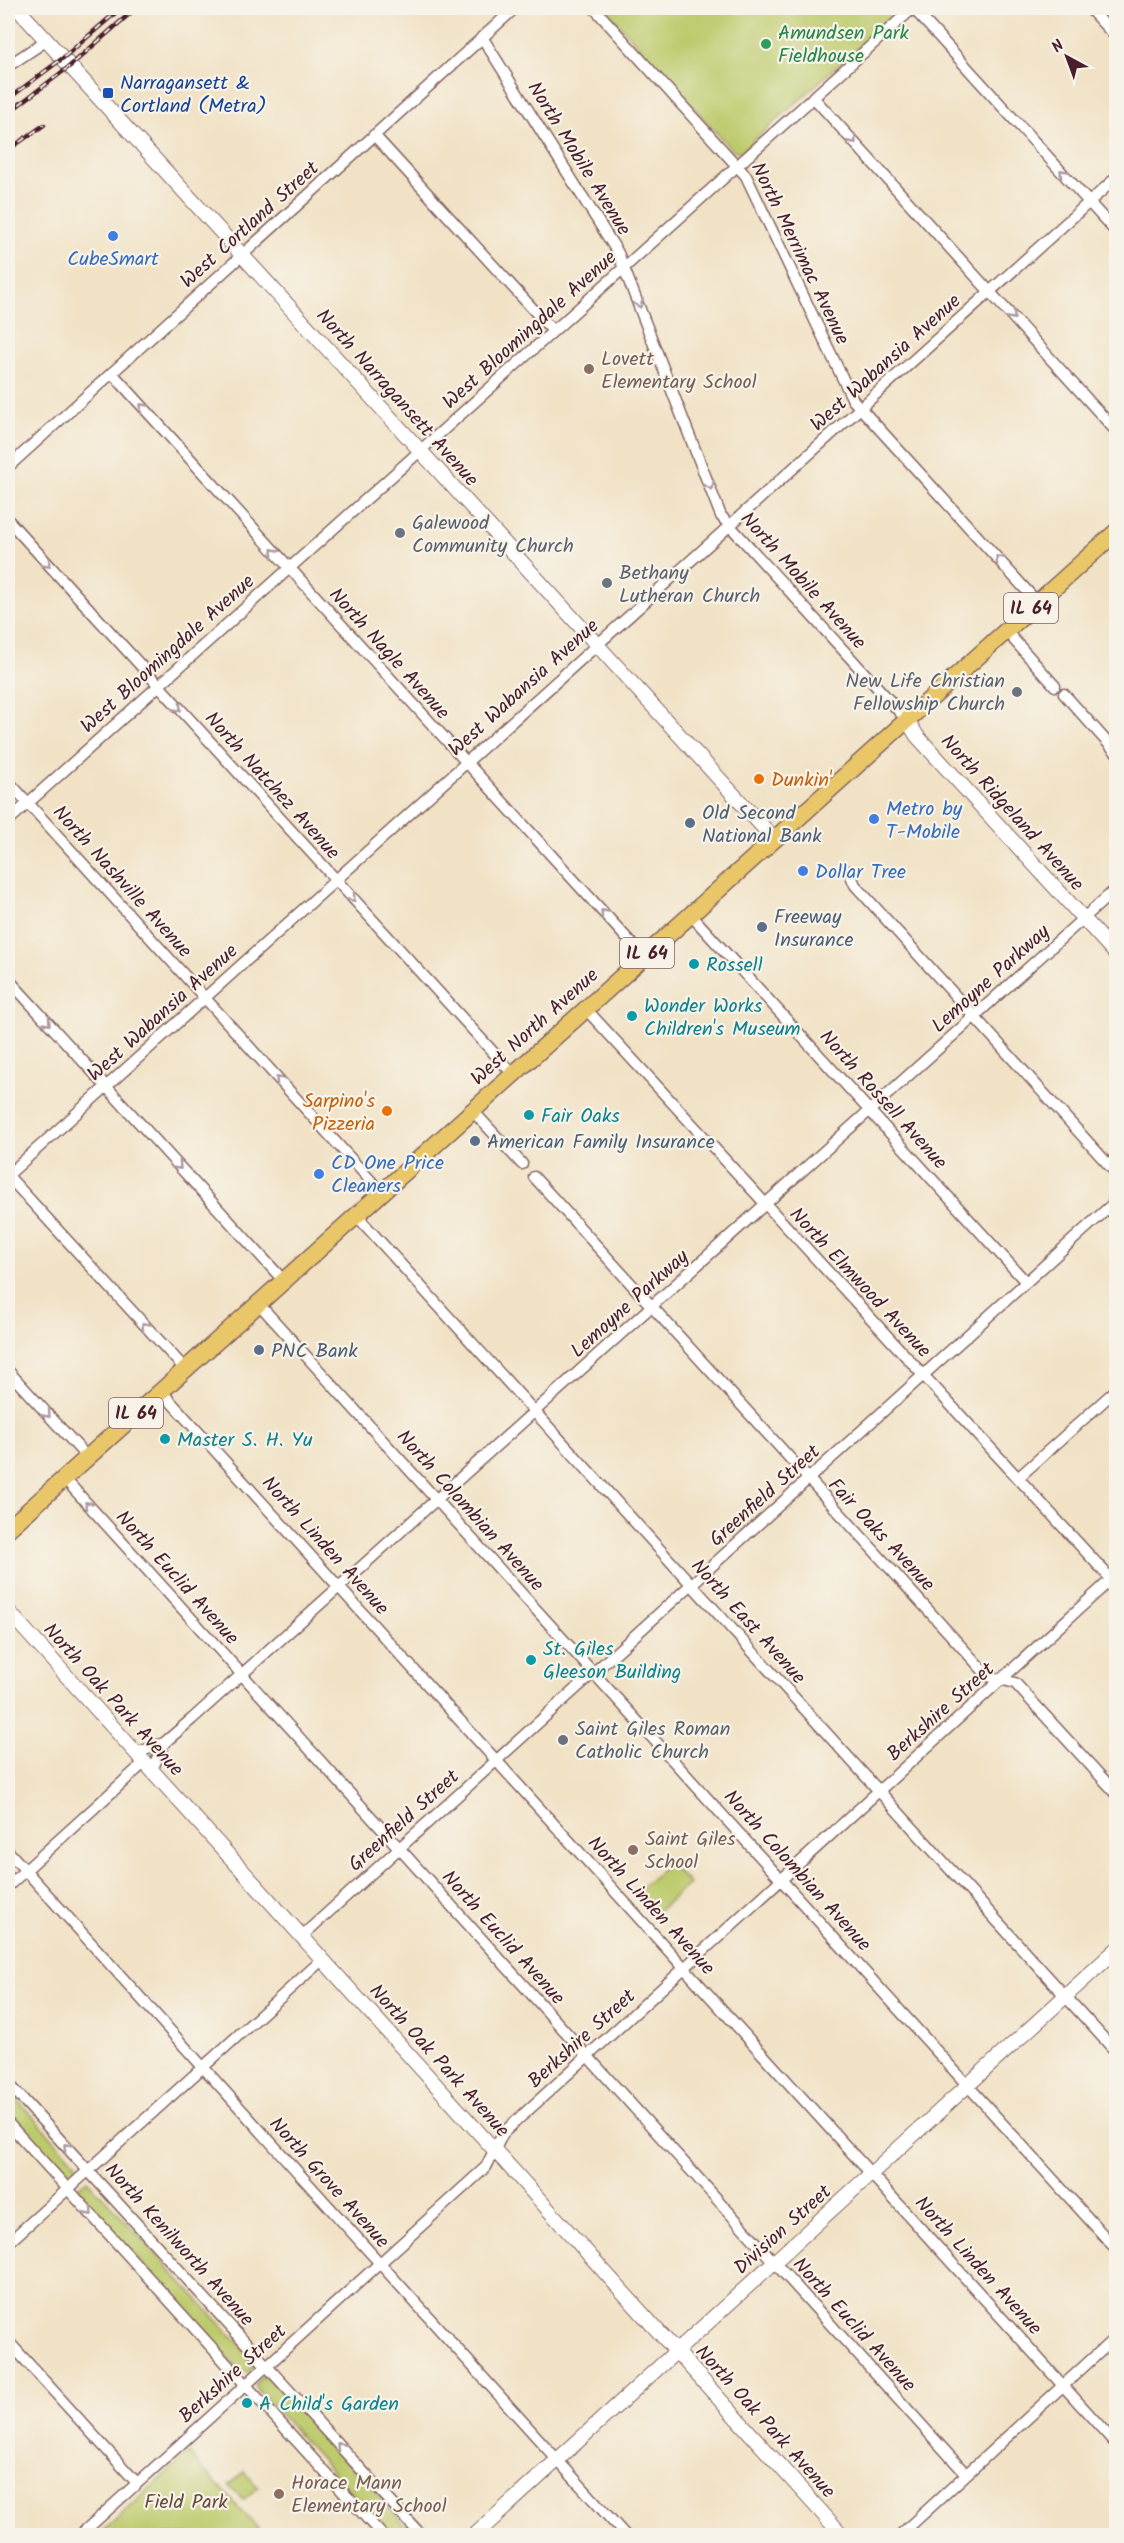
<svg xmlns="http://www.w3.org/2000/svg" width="1124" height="2543" viewBox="0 0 1124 2543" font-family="Kalam,sans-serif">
	<rect width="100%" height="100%" fill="#f7f3e8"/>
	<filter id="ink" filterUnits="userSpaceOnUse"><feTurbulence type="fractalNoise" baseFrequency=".0167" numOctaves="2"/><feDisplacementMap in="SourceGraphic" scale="12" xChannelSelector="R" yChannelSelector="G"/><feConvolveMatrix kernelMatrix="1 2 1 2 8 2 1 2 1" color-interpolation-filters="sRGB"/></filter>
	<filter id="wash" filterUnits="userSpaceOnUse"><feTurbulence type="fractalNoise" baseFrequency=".008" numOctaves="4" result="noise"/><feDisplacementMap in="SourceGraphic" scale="24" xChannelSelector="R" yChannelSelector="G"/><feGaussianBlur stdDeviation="1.35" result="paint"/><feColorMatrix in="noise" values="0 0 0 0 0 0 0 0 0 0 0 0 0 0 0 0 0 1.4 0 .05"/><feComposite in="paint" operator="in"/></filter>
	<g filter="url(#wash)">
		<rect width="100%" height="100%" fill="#f1e2c6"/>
		<g fill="#bdca6c" stroke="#84744c" stroke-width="1.5">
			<path d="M604 8H902L741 152 732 150Z"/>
			<path d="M670 1863 689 1884 654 1915 634 1893Z"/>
			<path d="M8 2089 76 2164 75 2171 69 2177 63 2176 8 2115Z"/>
			<path d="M87 2180 256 2362 255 2366 248 2372H241L78 2193V2187Z"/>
			<path d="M268 2375 414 2535H390L257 2389 255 2386C257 2380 262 2376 268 2375Z"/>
			<path d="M188 2453 264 2535H99Z"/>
			<path d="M244 2472 258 2487 243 2500 229 2486Z"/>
		</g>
	</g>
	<g filter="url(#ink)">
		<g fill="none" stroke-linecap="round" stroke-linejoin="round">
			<defs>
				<g id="minor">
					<path d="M594 8 746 176 853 400 1038 603"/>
					<path d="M913 8 1116 232"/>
					<path d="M1089 8 1116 37"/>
					<path d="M482 37 618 253 721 516 907 720"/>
					<path d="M8 66 47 40"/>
					<path d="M813 97 1116 431"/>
					<path d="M374 135 553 331"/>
					<path d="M112 373 643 956"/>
					<path d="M8 467 515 8"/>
					<path d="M8 520 513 1074"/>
					<path d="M1006 631 1055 686"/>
					<path d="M1064 694 1116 752"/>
					<path d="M8 781 381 1192"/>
					<path d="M8 821 913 8"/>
					<path d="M849 871 855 885 1116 1173"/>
					<path d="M690 914 1026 1282"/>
					<path d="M8 979 283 1280"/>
					<path d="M585 1008 1112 1580"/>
					<path d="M472 1110 522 1164"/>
					<path d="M8 1175 1116 178"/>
					<path d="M8 1176 185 1369"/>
					<path d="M534 1177 988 1676 1015 1683 1116 1793"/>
					<path d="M356 1215 1116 2052"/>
					<path d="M258 1303 1116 2249"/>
					<path d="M8 1371 87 1457"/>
					<path d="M161 1391 1116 2444"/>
					<path d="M1019 1477 1116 1390"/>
					<path d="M64 1478 966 2474"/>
					<path d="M136 1753 164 1743 192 1719 1116 889"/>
					<path d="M152 1770 164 1743"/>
					<path d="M8 1851 626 2536"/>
					<path d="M8 1886 145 1762"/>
					<path d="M302 1936 1116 1201"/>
					<path d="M8 2083 422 2536"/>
					<path d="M8 2123 383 2536"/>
					<path d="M8 2243 323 1959"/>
					<path d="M8 2341 137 2483"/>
					<path d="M79 2536 486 2167 503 2133 1116 1575"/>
					<path d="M899 2536 1116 2337"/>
				</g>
				<g id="tertiary">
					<path d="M17 8 774 839"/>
					<path d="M907 720 917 736 1116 954"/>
					<path d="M8 1611 843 2536"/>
					<path d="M474 2536 1116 1950"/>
				</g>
				<path id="primary" d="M8 1529 1116 532"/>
			</defs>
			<use href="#minor" stroke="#846361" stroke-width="13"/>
			<use href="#tertiary" stroke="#846361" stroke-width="16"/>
			<use href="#primary" stroke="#846361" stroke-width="19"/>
			<use href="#minor" stroke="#fff" stroke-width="10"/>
			<use href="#tertiary" stroke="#fff" stroke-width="14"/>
			<use href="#primary" stroke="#e9c769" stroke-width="16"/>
			<defs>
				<g id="rail">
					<path d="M8 99 63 58 121 8"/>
					<path d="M8 113 70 66 136 8"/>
					<path d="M8 150 44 125"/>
				</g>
			</defs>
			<use href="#rail" stroke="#4a1f2b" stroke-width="4.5"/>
			<use href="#rail" stroke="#f7f3e8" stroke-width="2" stroke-dasharray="7" stroke-linecap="butt"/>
		</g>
		<defs><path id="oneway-chevron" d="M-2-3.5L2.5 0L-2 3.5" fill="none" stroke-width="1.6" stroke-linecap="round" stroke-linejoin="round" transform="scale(1.5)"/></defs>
		<g stroke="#ae9aa0">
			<use href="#oneway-chevron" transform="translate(853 140) rotate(48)"/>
			<use href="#oneway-chevron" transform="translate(1063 173) rotate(-132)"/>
			<use href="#oneway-chevron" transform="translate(639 304) rotate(69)"/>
			<use href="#oneway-chevron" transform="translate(1012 316) rotate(48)"/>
			<use href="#oneway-chevron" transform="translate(143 407) rotate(-132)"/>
			<use href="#oneway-chevron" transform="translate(710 486) rotate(69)"/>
			<use href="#oneway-chevron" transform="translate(274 552) rotate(-132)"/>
			<use href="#oneway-chevron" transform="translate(999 559) rotate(-132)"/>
			<use href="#oneway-chevron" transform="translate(47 564) rotate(48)"/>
			<use href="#oneway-chevron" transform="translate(178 708) rotate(48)"/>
			<use href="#oneway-chevron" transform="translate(352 898) rotate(48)"/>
			<use href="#oneway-chevron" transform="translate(604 913) rotate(-132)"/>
			<use href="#oneway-chevron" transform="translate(47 1022) rotate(48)"/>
			<use href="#oneway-chevron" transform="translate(279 1080) rotate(-132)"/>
			<use href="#oneway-chevron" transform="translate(178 1166) rotate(47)"/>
			<use href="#oneway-chevron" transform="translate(145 1326) rotate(-133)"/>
			<use href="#oneway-chevron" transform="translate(47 1414) rotate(48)"/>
			<use href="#oneway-chevron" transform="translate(88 1505) rotate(-132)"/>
			<use href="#oneway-chevron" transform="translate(67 2147) rotate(-133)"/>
			<use href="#oneway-chevron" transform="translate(89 2212) rotate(48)"/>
			<use href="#oneway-chevron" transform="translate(340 2446) rotate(-132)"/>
		</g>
	</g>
	<circle fill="#2e9e5b" stroke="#f7f3e8" stroke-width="2" cx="766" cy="44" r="6"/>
	<rect fill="#1a4fb4" stroke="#f7f3e8" stroke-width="2" x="102" y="87" width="12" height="12" rx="3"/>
	<g fill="#3f7fe0" stroke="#f7f3e8" stroke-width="2">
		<circle cx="113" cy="236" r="6"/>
		<circle cx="874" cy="819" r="6"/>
		<circle cx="803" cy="871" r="6"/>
		<circle cx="319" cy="1174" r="6"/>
	</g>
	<g fill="#8d6e63" stroke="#f7f3e8" stroke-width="2">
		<circle cx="589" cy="369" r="6"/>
		<circle cx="633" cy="1850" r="6"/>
		<circle cx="279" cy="2494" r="6"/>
	</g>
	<g fill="#6b7280" stroke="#f7f3e8" stroke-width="2">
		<circle cx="400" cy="533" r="6"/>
		<circle cx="607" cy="583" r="6"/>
		<circle cx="1017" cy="692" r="6"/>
		<circle cx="563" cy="1740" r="6"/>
	</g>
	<g fill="#e8710a" stroke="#f7f3e8" stroke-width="2">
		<circle cx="759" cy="779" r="6"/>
		<circle cx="387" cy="1111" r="6"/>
	</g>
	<g fill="#5c6f8a" stroke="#f7f3e8" stroke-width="2">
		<circle cx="690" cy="823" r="6"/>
		<circle cx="762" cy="927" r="6"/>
		<circle cx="475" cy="1141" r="6"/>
		<circle cx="259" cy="1350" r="6"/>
	</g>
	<g fill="#0f9aa8" stroke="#f7f3e8" stroke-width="2">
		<circle cx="694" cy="964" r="6"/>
		<circle cx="632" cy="1016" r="6"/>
		<circle cx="529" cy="1115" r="6"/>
		<circle cx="165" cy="1439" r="6"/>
		<circle cx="531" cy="1660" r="6"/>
		<circle cx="247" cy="2403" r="6"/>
	</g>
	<g text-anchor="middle" stroke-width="4.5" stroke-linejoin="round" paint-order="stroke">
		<g fill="#f7f3e8" stroke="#7e5f64" stroke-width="1.5">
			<rect x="1004" y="593" width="54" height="30" rx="4.5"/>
			<rect x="620" y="938" width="54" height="30" rx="4.5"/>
			<rect x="109" y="1398" width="54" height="30" rx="4.5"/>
		</g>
		<g font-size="18" font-weight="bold" fill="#4a1f2b">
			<text x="1031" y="614">IL 64</text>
			<text x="647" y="959">IL 64</text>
			<text x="136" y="1419">IL 64</text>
		</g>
		<g font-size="20" fill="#27864d" stroke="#f7f3e8" text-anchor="start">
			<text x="778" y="39">Amundsen Park<tspan x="778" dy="23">Fieldhouse</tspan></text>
		</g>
		<g font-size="20" fill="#164399" stroke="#f7f3e8" text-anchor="start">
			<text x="120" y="89">Narragansett &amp;<tspan x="120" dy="23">Cortland (Metra)</tspan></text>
		</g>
		<g font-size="20" fill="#4a1f2b" stroke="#f7f3e8">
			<text transform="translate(580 158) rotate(58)" y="7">North Mobile Avenue</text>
			<text transform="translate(249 224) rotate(-42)" y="7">West Cortland Street</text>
			<text transform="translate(801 253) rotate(64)" y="7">North Merrimac Avenue</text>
			<text transform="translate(529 329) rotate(-42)" y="7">West Bloomingdale Avenue</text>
			<text transform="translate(885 362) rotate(-42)" y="7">West Wabansia Avenue</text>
			<text transform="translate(398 397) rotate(48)" y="7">North Narragansett Avenue</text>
			<text transform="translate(804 580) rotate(48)" y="7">North Mobile Avenue</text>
			<text transform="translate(167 653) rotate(-42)" y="7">West Bloomingdale Avenue</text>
			<text transform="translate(390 653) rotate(48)" y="7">North Nagle Avenue</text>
			<text transform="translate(523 687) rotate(-42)" y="7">West Wabansia Avenue</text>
			<text transform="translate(273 785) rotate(48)" y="7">North Natchez Avenue</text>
			<text transform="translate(1013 812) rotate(48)" y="7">North Ridgeland Avenue</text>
			<text transform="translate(123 881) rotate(48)" y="7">North Nashville Avenue</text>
			<text transform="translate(990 978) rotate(-42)" y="7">Lemoyne Parkway</text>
			<text transform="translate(162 1012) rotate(-42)" y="7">West Wabansia Avenue</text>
			<text transform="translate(534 1026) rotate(-42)" y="7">West North Avenue</text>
			<text transform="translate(884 1099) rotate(48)" y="7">North Rossell Avenue</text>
			<text transform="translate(861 1282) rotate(47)" y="7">North Elmwood Avenue</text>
			<text transform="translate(629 1303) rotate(-42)" y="7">Lemoyne Parkway</text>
			<text transform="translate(764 1495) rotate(-42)" y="7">Greenfield Street</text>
			<text transform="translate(471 1510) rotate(48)" y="7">North Colombian Avenue</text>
			<text transform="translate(882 1534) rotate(47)" y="7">Fair Oaks Avenue</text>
			<text transform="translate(326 1545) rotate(48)" y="7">North Linden Avenue</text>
			<text transform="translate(178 1577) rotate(48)" y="7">North Euclid Avenue</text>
			<text transform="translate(749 1621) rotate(48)" y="7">North East Avenue</text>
			<text transform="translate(114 1699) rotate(48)" y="7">North Oak Park Avenue</text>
			<text transform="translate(940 1711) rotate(-42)" y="7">Berkshire Street</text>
			<text transform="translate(403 1820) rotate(-42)" y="7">Greenfield Street</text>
			<text transform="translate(798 1870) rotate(48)" y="7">North Colombian Avenue</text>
			<text transform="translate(652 1905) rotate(48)" y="7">North Linden Avenue</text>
			<text transform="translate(504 1937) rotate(48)" y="7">North Euclid Avenue</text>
			<text transform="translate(581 2038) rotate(-42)" y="7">Berkshire Street</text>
			<text transform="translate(440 2060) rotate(48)" y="7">North Oak Park Avenue</text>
			<text transform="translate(330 2182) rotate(48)" y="7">North Grove Avenue</text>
			<text transform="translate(782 2229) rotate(-42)" y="7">Division Street</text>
			<text transform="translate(180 2244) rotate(48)" y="7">North Kenilworth Avenue</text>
			<text transform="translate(979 2265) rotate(48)" y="7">North Linden Avenue</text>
			<text transform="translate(855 2324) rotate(48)" y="7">North Euclid Avenue</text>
			<text transform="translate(232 2373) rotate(-42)" y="7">Berkshire Street</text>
			<text transform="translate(766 2421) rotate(48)" y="7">North Oak Park Avenue</text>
		</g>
		<g font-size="20" fill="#366cbe" stroke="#f7f3e8" text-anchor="start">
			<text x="113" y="265" text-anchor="middle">CubeSmart</text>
			<text x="886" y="815">Metro by<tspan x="886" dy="23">T-Mobile</tspan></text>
			<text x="815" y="878">Dollar Tree</text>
			<text x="331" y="1169">CD One Price<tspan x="331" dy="23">Cleaners</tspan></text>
		</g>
		<g font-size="20" fill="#785e54" stroke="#f7f3e8" text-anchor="start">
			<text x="601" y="365">Lovett<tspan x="601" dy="23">Elementary School</tspan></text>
			<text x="645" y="1845">Saint Giles<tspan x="645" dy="23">School</tspan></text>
			<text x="291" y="2489">Horace Mann<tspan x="291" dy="23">Elementary School</tspan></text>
		</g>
		<g font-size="20" fill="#5b616d" stroke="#f7f3e8" text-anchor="start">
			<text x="412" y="529">Galewood<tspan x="412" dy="23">Community Church</tspan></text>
			<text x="619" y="579">Bethany<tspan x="619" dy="23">Lutheran Church</tspan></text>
			<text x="1005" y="687" text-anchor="end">New Life Christian<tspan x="1005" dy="23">Fellowship Church</tspan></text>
			<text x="575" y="1735">Saint Giles Roman<tspan x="575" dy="23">Catholic Church</tspan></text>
		</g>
		<g font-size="20" fill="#c56008" stroke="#f7f3e8" text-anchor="start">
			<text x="771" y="786">Dunkin'</text>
			<text x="375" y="1107" text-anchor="end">Sarpino's<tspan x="375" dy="23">Pizzeria</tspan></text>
		</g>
		<g font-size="20" fill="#4e5e75" stroke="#f7f3e8" text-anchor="start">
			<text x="702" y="819">Old Second<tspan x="702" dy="23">National Bank</tspan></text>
			<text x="774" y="923">Freeway<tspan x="774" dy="23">Insurance</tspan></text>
			<text x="487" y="1148">American Family Insurance</text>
			<text x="271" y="1357">PNC Bank</text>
		</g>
		<g font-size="20" fill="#0d838f" stroke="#f7f3e8" text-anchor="start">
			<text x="706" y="971">Rossell</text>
			<text x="644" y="1012">Wonder Works<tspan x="644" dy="23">Children's Museum</tspan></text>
			<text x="541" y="1122">Fair Oaks</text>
			<text x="177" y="1446">Master S. H. Yu</text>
			<text x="543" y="1655">St. Giles<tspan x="543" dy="23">Gleeson Building</tspan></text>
			<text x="259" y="2410">A Child's Garden</text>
		</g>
		<g font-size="20" fill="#674a3b" stroke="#f7f3e8">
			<text x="186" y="2508">Field Park</text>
		</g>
	</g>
	<rect width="1124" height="2543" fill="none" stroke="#f7f3e8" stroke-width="30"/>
	<g transform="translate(1067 57) rotate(319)" stroke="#f7f3e8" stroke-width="4.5" paint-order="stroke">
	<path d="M0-4.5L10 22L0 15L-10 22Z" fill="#4a1f2b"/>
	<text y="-9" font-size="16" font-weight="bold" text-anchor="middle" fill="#4a1f2b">N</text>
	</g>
</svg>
